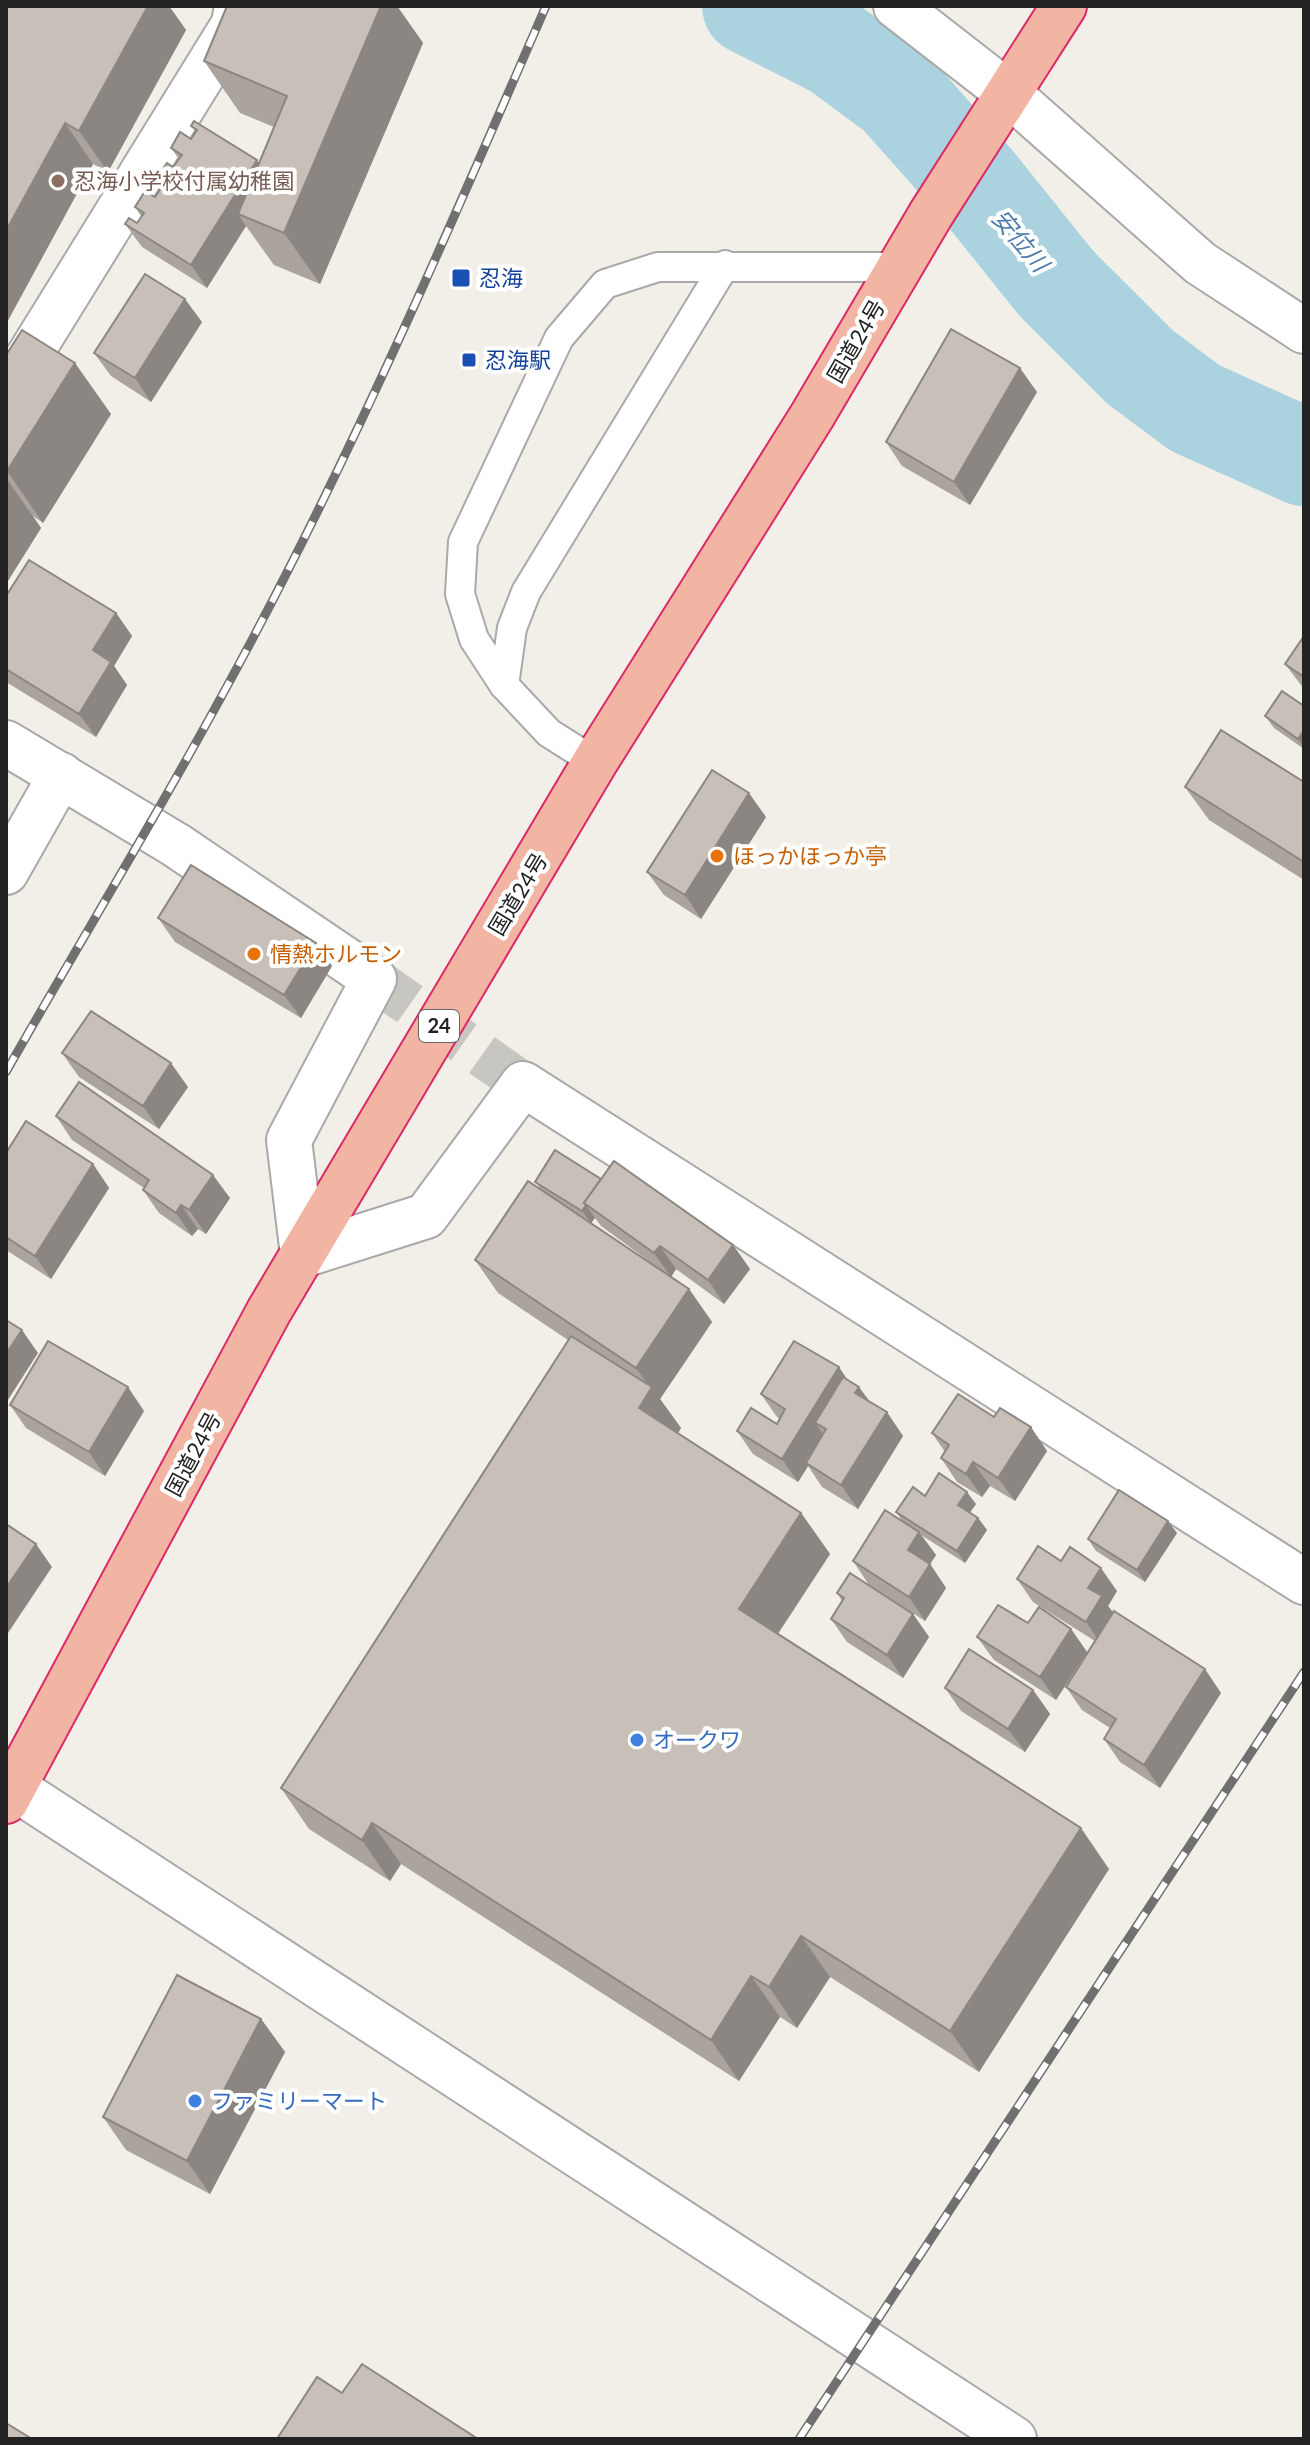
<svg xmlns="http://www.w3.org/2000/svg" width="1310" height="2445" viewBox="0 0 1310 2445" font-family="Lato,'Noto Sans JP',sans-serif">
	<rect width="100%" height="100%" fill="#f2efe9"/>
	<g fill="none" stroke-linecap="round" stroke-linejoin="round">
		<path stroke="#aad3df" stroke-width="98" d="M751 6 836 49 897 94 975 182 1056 283 1140 367 1195 408 1304 457"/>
		<path stroke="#c8c6c1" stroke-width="44" stroke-dasharray="44 22" stroke-linecap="butt" d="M374 979 523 1084"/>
		<defs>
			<g id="service">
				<path d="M725 265 526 592 512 628 504 685 474 639 460 594 463 542 559 338 605 284 658 267H899"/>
				<path d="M504 685 549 733 595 762"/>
			</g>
			<g id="minor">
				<path d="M896 6 1008 93"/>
				<path d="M6 393 234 24 237 6"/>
				<path d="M6 743 176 845 374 979 289 1140 303 1255 426 1216 523 1084 1304 1582"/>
				<path d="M6 872 61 775"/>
			</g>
			<g id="tertiary">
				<path d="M1008 93 1200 263 1304 331"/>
				<path d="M13 1787 1014 2439"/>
			</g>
			<path id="trunk" d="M6 1801 269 1311 595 762 812 416 931 214 1064 6"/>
		</defs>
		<use href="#service" stroke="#a9a9a9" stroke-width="32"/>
		<use href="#minor" stroke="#a9a9a9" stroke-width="48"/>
		<use href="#tertiary" stroke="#a9a9a9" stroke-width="48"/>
		<use href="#trunk" stroke="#dc2a67" stroke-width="48"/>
		<use href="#service" stroke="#fff" stroke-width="28"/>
		<use href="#minor" stroke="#fff" stroke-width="44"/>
		<use href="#tertiary" stroke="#fff" stroke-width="44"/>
		<use href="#trunk" stroke="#f2b4a3" stroke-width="44"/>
		<defs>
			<g id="rail">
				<path d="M6 1072C89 926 176 784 254 636 362 432 454 218 546 6"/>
				<path d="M799 2439 1304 1672"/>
			</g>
		</defs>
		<use href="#rail" stroke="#707070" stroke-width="9"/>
		<use href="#rail" stroke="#fff" stroke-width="6" stroke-dasharray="18" stroke-linecap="butt"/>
	</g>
	<g fill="#aba49e" fill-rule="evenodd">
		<path d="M6 6H169L186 30 108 172 93 164 6 324Z"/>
		<path d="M227 6H397L423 43 320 284 274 265 246 226 207 288 142 247 125 224 137 223 141 216 135 207 155 197 159 191 153 183 173 167 179 159 171 148 191 139 196 132 191 126 257 160 259 164 274 127 240 113 204 61Z"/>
		<path d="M202 322 151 402 111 376 94 353Z"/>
		<path d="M6 355 111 414 43 523 33 516 41 528 6 584Z"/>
		<path d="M1037 392 970 505 902 466 886 442Z"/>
		<path d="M6 596 116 613 132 636 114 666 127 685 96 737 6 682Z"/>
		<path d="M1304 636V689L1285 664Z"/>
		<path d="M1304 706V749L1274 728 1265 716Z"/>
		<path d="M1304 782V880L1209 820 1185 787Z"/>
		<path d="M766 817 701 919 664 895 647 872Z"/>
		<path d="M158 918 316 943 332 966 301 1018 175 942Z"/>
		<path d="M62 1053 188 1087 159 1129 79 1077Z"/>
		<path d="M56 1116 230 1198 206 1234 198 1229 192 1236 159 1213 143 1190 144 1188 72 1140Z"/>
		<path d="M6 1153 93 1164 109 1188 51 1279 6 1250Z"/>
		<path d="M601 1179 733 1245 750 1269 724 1304 676 1269 671 1277 689 1289 712 1322 660 1399 681 1428 678 1433 801 1513 830 1554 778 1634 1109 1869 979 2072 830 1977 797 2028 780 2017 739 2081 401 1864 390 1881 309 1829 281 1788 568 1340 498 1293 475 1260 540 1188 535 1182ZM595 1218 601 1226 668 1275 591 1223Z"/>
		<path d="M847 1379 903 1436 858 1509 822 1487 808 1466 798 1482 753 1454 737 1431 777 1424 780 1419 777 1417 761 1394Z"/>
		<path d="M10 1405 144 1411 105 1476 26 1428Z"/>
		<path d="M932 1433 1047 1451 1015 1501 990 1486 982 1497 957 1482 941 1458 945 1452Z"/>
		<path d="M925 1496 976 1504 970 1513 978 1518 987 1530 965 1563 921 1535 936 1555 930 1564 946 1588 925 1621 869 1585 853 1561 903 1522 896 1512Z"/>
		<path d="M1177 1533 1145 1582 1096 1551 1088 1539Z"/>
		<path d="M1017 1579 1117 1591 1108 1606 1113 1612 1221 1693 1160 1788 1120 1762 1104 1739 1110 1728 1082 1710 1066 1687 1095 1641 1033 1602Z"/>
		<path d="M837 1593 913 1614 929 1637 903 1678 847 1642 831 1619 842 1601Z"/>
		<path d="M1028 1623 1071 1629 1087 1652 1056 1700 994 1660 977 1637Z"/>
		<path d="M945 1688 1033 1690 1050 1714 1025 1752 961 1711Z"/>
		<path d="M261 2019 285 2052 210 2194 126 2150 103 2117Z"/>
	</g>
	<g fill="#8b8681">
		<path d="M148 6H169L186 30 108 172 79 131Z"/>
		<path d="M381 6H397L423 43 320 284 284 233Z"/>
		<path d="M65 123 93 164 6 324V231Z"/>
		<path d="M257 160 273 184 238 214 246 226 207 288 191 265Z"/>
		<path d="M185 299 202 322 151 402 135 378Z"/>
		<path d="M75 363 111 414 43 523 7 471Z"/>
		<path d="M1020 368 1037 392 970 505 954 482Z"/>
		<path d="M6 478 41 528 6 584Z"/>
		<path d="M116 613 132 636 114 666 127 685 96 737 79 714 93 650Z"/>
		<path d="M1304 730V748L1298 739Z"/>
		<path d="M749 793 766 817 701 919 685 895Z"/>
		<path d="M316 943 332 966 301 1018 284 995Z"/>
		<path d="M171 1063 188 1087 159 1129 143 1106Z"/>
		<path d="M93 1164 109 1188 51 1279 35 1256Z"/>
		<path d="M213 1175 230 1198 206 1234 189 1210Z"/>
		<path d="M181 1205 198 1229 192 1236 176 1213Z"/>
		<path d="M586 1205 595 1218 591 1223 582 1211Z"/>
		<path d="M733 1245 750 1269 724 1304 708 1280Z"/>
		<path d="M660 1246 676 1269 671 1277 654 1253Z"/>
		<path d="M689 1289 712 1322 660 1399 681 1428 668 1449 639 1408 651 1389 636 1368Z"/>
		<path d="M22 1330 38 1353 6 1403V1354Z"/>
		<path d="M839 1367 855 1391 826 1429 815 1423 826 1438 806 1463 808 1466 798 1482 782 1459Z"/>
		<path d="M128 1387 144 1411 105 1476 89 1452Z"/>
		<path d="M859 1387 876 1410 855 1393Z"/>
		<path d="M887 1412 903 1436 858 1509 841 1485Z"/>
		<path d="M1031 1427 1047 1451 1015 1501 998 1478Z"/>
		<path d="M973 1462 990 1486 982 1497 966 1474Z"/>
		<path d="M967 1492 976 1504 966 1517 958 1505Z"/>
		<path d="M801 1513 830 1554 767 1650 739 1609Z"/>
		<path d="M978 1518 987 1530 965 1563 957 1551Z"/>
		<path d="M1168 1521 1177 1533 1145 1582 1137 1570Z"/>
		<path d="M919 1532 936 1555 927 1569 930 1564 946 1588 925 1621 909 1597 908 1550Z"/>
		<path d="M36 1544 52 1567 6 1636V1588Z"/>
		<path d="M1101 1568 1117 1591 1108 1606 1118 1620 1102 1645 1086 1622 1088 1588Z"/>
		<path d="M913 1614 929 1637 903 1678 887 1655Z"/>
		<path d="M1071 1629 1087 1652 1056 1700 1040 1677Z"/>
		<path d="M1205 1669 1221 1693 1160 1788 1144 1765Z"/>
		<path d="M1033 1690 1050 1714 1025 1752 1008 1729Z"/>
		<path d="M372 1823 401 1864 390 1881 362 1840Z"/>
		<path d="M1081 1828 1109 1869 979 2072 950 2031Z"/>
		<path d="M801 1936 830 1977 797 2028 769 1987Z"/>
		<path d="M751 1976 780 2017 739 2081 711 2040Z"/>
		<path d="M261 2019 285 2052 210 2194 187 2161Z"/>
	</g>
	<g fill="#c7bfb8" stroke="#8b8681" stroke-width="2">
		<path d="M6 6H148L79 131 65 123 6 231Z"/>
		<path d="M227 6H381L284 233 238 214 287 96 204 61Z"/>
		<path d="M194 121 257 160 191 265 125 224 129 218 137 223 144 213 135 207 145 191 155 197 161 188 153 183 167 163 173 167 182 155 171 148 180 132 191 139 197 130 191 126Z"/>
		<path d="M145 274 185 299 135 378 94 353Z"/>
		<path d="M951 329 1020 368 954 482 886 442Z"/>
		<path d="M22 330 75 363 7 471H6V355Z"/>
		<path d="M29 560 116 613 93 650 111 662 79 714 6 669V596Z"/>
		<path d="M1304 636V677L1285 664Z"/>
		<path d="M1282 691 1304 706V730L1298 739 1265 716Z"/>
		<path d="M1221 730 1304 782V862L1185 787Z"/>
		<path d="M712 770 749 793 685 895 647 872Z"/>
		<path d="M191 865 316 943 284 995 158 918Z"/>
		<path d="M91 1011 171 1063 143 1106 62 1053Z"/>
		<path d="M79 1082 213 1175 189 1210 181 1205 176 1213 143 1190 149 1180 56 1116Z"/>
		<path d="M26 1121 93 1164 35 1256 6 1237V1153Z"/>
		<path d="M555 1150 601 1179 584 1203 586 1205 582 1211 535 1182Z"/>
		<path d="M614 1161 733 1245 708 1280 660 1246 654 1253 584 1203Z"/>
		<path d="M528 1181 689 1289 636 1368 475 1260Z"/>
		<path d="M6 1320 22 1330 6 1354Z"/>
		<path d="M571 1336 652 1387 639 1408 801 1513 739 1609 1081 1828 950 2031 801 1936 769 1987 751 1976 711 2040 372 1823 362 1840 281 1788Z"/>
		<path d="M48 1341 128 1387 89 1452 10 1405Z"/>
		<path d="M794 1341 839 1367 782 1459 737 1431 751 1408 777 1424 785 1409 761 1394Z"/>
		<path d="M843 1377 859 1387 855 1393 887 1412 841 1485 806 1463 826 1429 815 1423Z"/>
		<path d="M958 1394 994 1417 1000 1408 1031 1427 998 1478 973 1462 966 1474 941 1458 949 1445 932 1433Z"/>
		<path d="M939 1473 967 1492 958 1505 978 1518 957 1551 896 1512 913 1487 925 1496Z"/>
		<path d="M1119 1490 1168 1521 1137 1570 1088 1539Z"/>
		<path d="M885 1510 919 1532 908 1550 930 1564 909 1597 853 1561Z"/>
		<path d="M6 1524 36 1544 6 1588Z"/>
		<path d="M1038 1546 1061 1561 1070 1547 1101 1568 1088 1588 1102 1596 1086 1622 1017 1579Z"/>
		<path d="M850 1573 913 1614 887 1655 831 1619 844 1598 837 1593Z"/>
		<path d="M998 1605 1028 1623 1039 1607 1071 1629 1040 1677 977 1637Z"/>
		<path d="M1114 1611 1205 1669 1144 1765 1104 1739 1116 1719 1066 1687Z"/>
		<path d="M969 1649 1033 1690 1008 1729 945 1688Z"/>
		<path d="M177 1975 261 2019 187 2161 103 2117Z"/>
		<path d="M362 2364 478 2439H277L317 2377 342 2393Z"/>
		<path d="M6 2423 32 2439H6Z"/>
	</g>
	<circle fill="#8d6e63" stroke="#fff" stroke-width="3" cx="58" cy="181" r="8"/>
	<g fill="#1a4fb4" stroke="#fff" stroke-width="3">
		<rect x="451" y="268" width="20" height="20" rx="4"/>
		<rect x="461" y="352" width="16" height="16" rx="4"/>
	</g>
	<g fill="#e8710a" stroke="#fff" stroke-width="3">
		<circle cx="717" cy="856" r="8"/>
		<circle cx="254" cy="954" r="8"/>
	</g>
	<g fill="#3f7fe0" stroke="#fff" stroke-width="3">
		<circle cx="637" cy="1740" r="8"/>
		<circle cx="195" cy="2101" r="8"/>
	</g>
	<g text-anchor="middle" stroke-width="8" stroke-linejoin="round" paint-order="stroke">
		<rect fill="#fff" stroke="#646464" stroke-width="2" x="419" y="1010" width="40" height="32" rx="6"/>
		<g font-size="20" font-weight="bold" fill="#222">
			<text x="439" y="1033">24</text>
		</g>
		<g font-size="22" fill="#785e54" stroke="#fff" text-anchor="start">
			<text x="74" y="189">忍海小学校付属幼稚園</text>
		</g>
		<g font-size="22" fill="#164399" stroke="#fff" text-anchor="start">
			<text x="479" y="286">忍海</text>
			<text x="485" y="368">忍海駅</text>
		</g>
		<g font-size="22" fill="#222" stroke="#fff">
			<text transform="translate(856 341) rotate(-60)" y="8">国道24号</text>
			<text transform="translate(518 894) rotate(-59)" y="8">国道24号</text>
			<text transform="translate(193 1454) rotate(-62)" y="8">国道24号</text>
		</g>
		<g font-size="22" fill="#c56008" stroke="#fff" text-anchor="start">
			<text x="733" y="864">ほっかほっか亭</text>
			<text x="270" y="962">情熱ホルモン</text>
		</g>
		<g font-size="22" fill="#366cbe" stroke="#fff" text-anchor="start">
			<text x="653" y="1748">オークワ</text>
			<text x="211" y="2109">ファミリーマート</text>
		</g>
		<g font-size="24" font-style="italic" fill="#4a7aab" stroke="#fff">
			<text transform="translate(1020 241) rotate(50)" y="8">安位川</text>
		</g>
	</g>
	<rect width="1310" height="2445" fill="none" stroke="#222222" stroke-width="16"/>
</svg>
